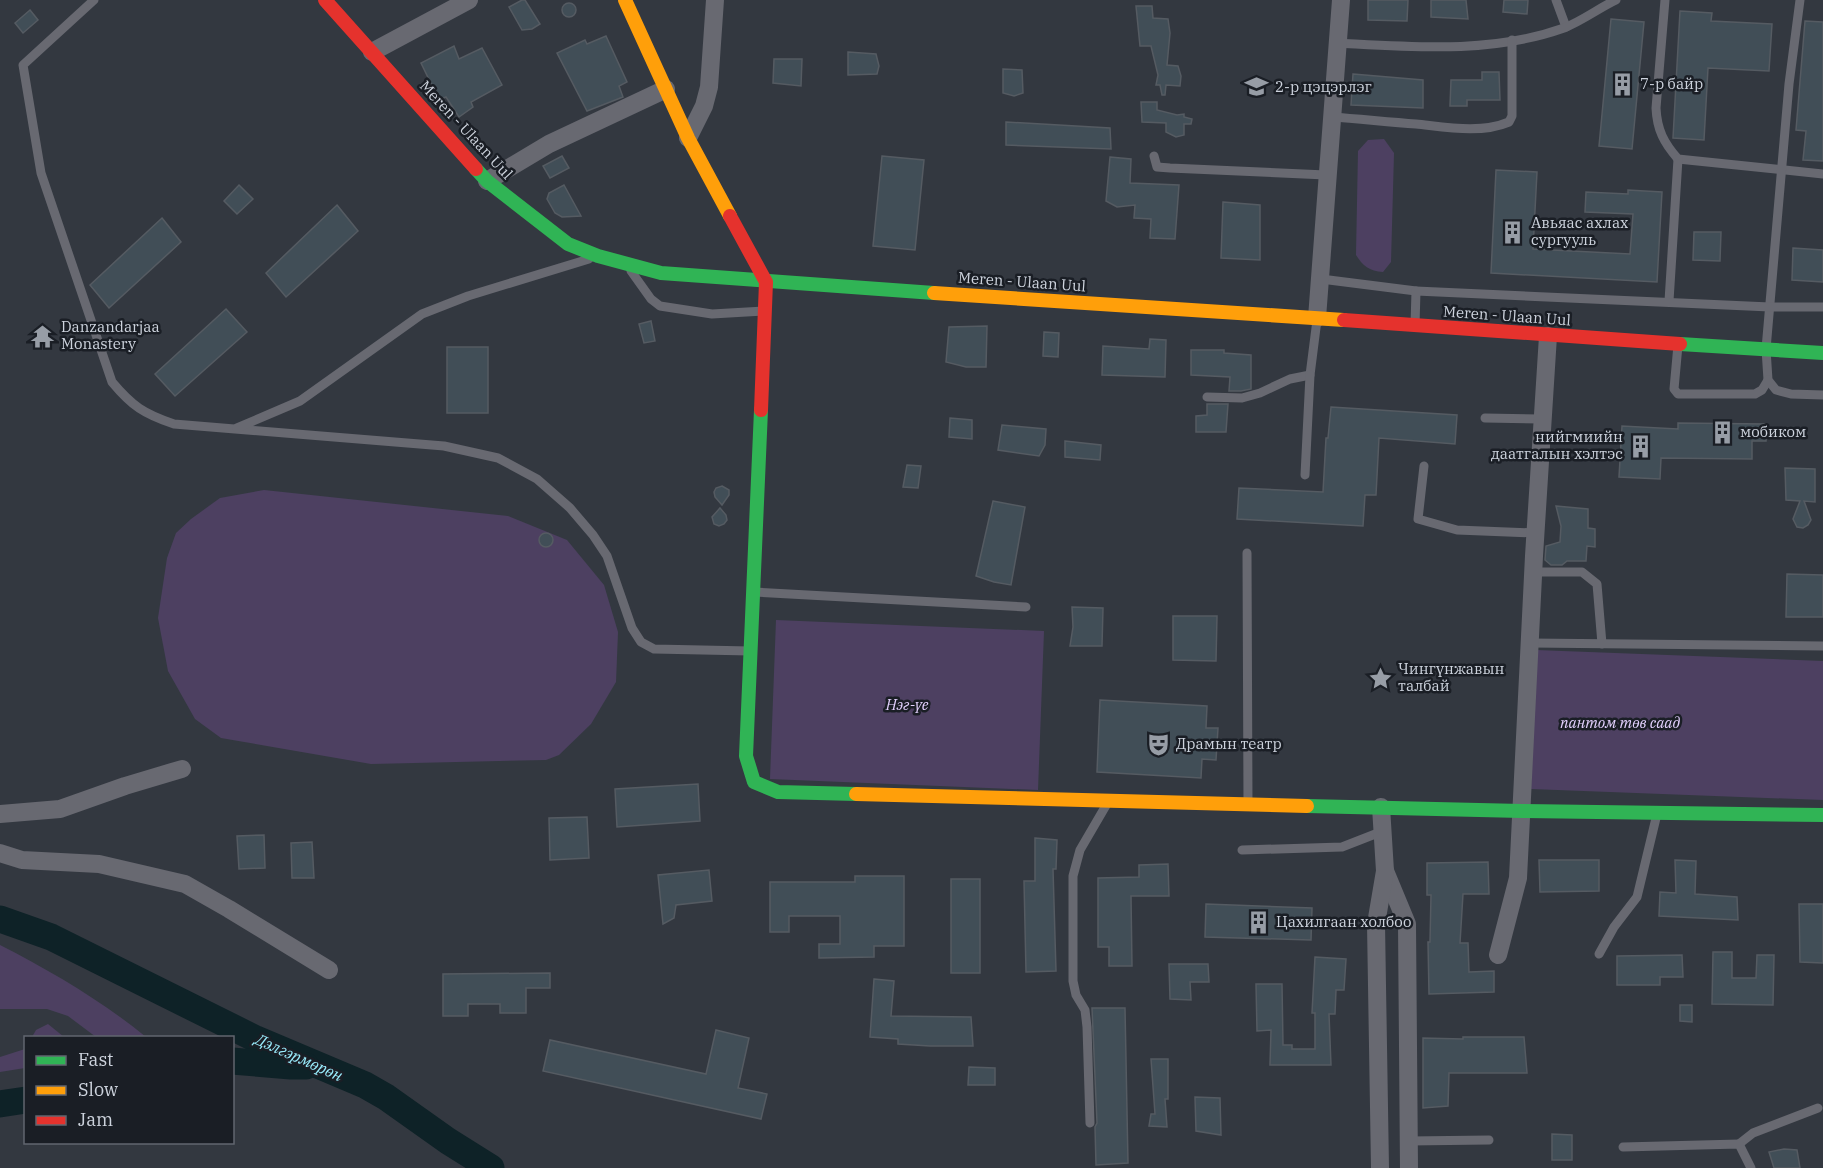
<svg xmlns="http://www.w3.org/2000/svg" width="1823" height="1168" viewBox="0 0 1823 1168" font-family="'IBM Plex Serif',serif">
	<rect width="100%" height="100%" fill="#333840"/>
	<g fill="#4d4061">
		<path d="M1384 139 1394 153 1391 262 1383 272C1369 271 1363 266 1356 255L1358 151 1368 140Z"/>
		<path d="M264 490 508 516 567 540 604 585 618 632 616 682 591 724 559 755 546 760 371 764 221 738 195 719 168 671 158 618 167 558 176 533 191 519 220 498Z"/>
		<path d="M776 620 1044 631 1038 790 770 779Z"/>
		<path d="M1536 650 1823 661V800L1531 789Z"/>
		<path d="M0 945C51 971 102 1001 146 1037H96L68 1016 47 1009H0Z"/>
		<path d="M48 1024 64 1037H32L36 1030Z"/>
		<path d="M25 1049V1068L0 1072V1057Z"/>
	</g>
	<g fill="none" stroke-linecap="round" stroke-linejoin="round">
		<g stroke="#0e2227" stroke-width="27">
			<path d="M0 919 51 937 256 1039 365 1085 386 1097 448 1141 491 1168"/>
			<path d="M232 1061 291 1066H306"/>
			<path d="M0 1104 26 1100"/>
		</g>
	</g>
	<g fill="#414e57" stroke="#555b62" stroke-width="1.5">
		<path d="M522 0H525L540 24 532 29 522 30 509 7Z"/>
		<path d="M1368 0H1408L1407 21 1368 20Z"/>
		<path d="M1431 0H1466L1468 19 1431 17Z"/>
		<path d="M1504 0H1528L1527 14 1503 12Z"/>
		<circle cx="569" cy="10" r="7"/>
		<path d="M1136 6H1152L1153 18 1168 19 1170 33 1167 65 1178 66 1181 76 1180 86 1166 85 1165 95H1162L1160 85H1156L1158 75 1151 46H1140Z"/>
		<path d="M30 10 38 20 23 33 15 23Z"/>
		<path d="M1680 11 1712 13 1711 21 1772 24 1769 71 1708 68 1704 140 1673 138Z"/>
		<path d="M1611 19 1644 22 1632 149 1599 146Z"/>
		<path d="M1805 21 1823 22V161L1803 160 1806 131 1796 130Z"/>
		<path d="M606 36 627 82 619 86 623 97 587 111 557 53 585 40 587 44Z"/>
		<path d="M454 46 459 59 482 48 502 85 471 102 473 107 459 117 446 97 439 100 421 63Z"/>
		<path d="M848 52 876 54 879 66 877 74 848 75Z"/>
		<path d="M774 59H802L801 86 773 83Z"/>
		<path d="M1003 69 1022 70 1023 93 1014 96 1003 93Z"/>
		<path d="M1482 72H1499L1500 100H1467V106H1450L1451 80H1482Z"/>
		<path d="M1353 74 1423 80V108L1351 105Z"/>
		<path d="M1141 102H1157V110L1177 115 1184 114V117L1192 119 1191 124H1184V135L1176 137 1166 132V123L1142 122Z"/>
		<path d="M1006 122 1110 128 1111 149 1006 145Z"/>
		<path d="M562 156 569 168 550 178 543 166Z"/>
		<path d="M882 156 924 160 915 250 873 246Z"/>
		<path d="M1110 157 1131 159 1130 183 1179 185 1175 239 1150 238 1151 219 1134 218 1135 205 1117 207 1106 201Z"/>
		<path d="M1496 170 1537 172 1533 249 1630 254 1633 214 1585 212 1586 192 1628 194V190L1662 192 1657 282 1491 273Z"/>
		<path d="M239 185 253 199 237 214 224 201Z"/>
		<path d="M564 185 581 216 562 217 555 213 547 199 549 193Z"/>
		<path d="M1223 202 1260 205V260L1221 258Z"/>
		<path d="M337 205 358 231 286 297 266 273Z"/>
		<path d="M162 218 181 242 109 308 90 285Z"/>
		<path d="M1694 232H1721L1720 261 1693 260Z"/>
		<path d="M1793 248 1823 250V282L1792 280Z"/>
		<path d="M226 309 247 332 175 396 155 374Z"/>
		<path d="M651 321 655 341 644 343 639 324Z"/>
		<path d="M987 326 986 367H966L946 362 949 327Z"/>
		<path d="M1044 332 1059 333 1058 357 1043 356Z"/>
		<path d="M1150 339 1166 340 1165 377 1102 375 1103 346 1149 349Z"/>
		<rect x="447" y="347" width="41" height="66"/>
		<path d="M1191 350H1224V353L1251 355V389L1241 391H1229L1230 377 1191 375Z"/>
		<path d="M1207 404H1228L1226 432H1196V416L1207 415Z"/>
		<path d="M1331 407 1457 415 1455 444 1379 438 1376 495H1365L1363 526 1237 519 1239 488 1323 492 1326 438H1328Z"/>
		<path d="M950 418 972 420V439L949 437Z"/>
		<path d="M1678 423 1766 424V441H1752V459L1661 458 1660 479 1619 477 1622 426 1678 429Z"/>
		<path d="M1002 425 1046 429 1045 445 1039 456 998 450Z"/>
		<path d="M1065 441 1101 445 1100 460 1065 457Z"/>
		<path d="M907 465 921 466 918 488 903 487Z"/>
		<path d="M1785 468 1815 469V502L1804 501 1811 520 1808 525 1803 528 1797 527 1793 519 1800 501 1786 500Z"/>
		<path d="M722 486 729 490V495L722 505 715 497 714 492 716 488Z"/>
		<path d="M993 501 1025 507 1011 585 994 582 976 576Z"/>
		<path d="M1556 506 1588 509V528L1595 529V547L1587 546 1586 561H1567L1562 565H1551L1545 560 1546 546 1560 542 1561 526Z"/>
		<path d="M720 508 726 515 727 520 724 524 719 526 714 524 712 517Z"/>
		<circle cx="546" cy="540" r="7"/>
		<path d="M1787 574 1823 575V617H1786Z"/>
		<path d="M1072 607 1103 608 1102 646H1070L1073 627Z"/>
		<path d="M1173 616H1217L1216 661 1173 660Z"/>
		<path d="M1100 700 1207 706 1206 728H1218L1216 760 1202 759 1201 778 1097 772Z"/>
		<path d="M698 784 700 821 617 827 615 789Z"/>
		<path d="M587 817 589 858 550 860 549 818Z"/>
		<path d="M264 835 265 868 239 869 237 836Z"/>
		<path d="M1035 838 1057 840 1056 869H1053L1056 971 1026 972 1024 881H1035Z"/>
		<path d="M312 842 314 878H292L291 843Z"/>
		<path d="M1539 860H1599V891L1540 892Z"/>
		<path d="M1675 860 1696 861 1695 894 1737 897 1738 920 1659 916 1660 892 1676 893Z"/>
		<path d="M1488 862 1489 894H1463L1460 943H1468L1469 972 1494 971V992L1429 994 1428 942H1430L1431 895H1427V863Z"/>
		<path d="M1168 864 1169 896H1131L1132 966H1109V947H1098V878L1139 877V865Z"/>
		<path d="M709 870 712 901 676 905 674 918 663 924 658 875Z"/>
		<path d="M855 876H904V946H874V957L819 958V944H840V916H789V932H770V882H855Z"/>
		<rect x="951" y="879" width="29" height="94"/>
		<path d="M1206 904 1312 908 1311 940 1205 937Z"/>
		<path d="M1799 904H1823V963L1800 962Z"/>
		<path d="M1713 952H1732V978H1756L1757 955H1774L1773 1005 1712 1004Z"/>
		<path d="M1682 955 1683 977H1660V985H1617V956Z"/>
		<path d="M1315 957 1346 959 1344 990H1336L1335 1014H1329L1331 1065H1270L1271 1030 1257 1031 1256 984H1282L1283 1045H1292V1049H1315V1013H1312Z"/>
		<path d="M1169 964H1208L1209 982H1190L1191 1000 1170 999Z"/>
		<path d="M550 973V988H526V1013H500V1004H468V1016H443V974Z"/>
		<path d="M874 979 894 981 891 1016 971 1017 973 1046H930L898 1044V1039L870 1037Z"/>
		<path d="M1680 1005H1692V1022L1680 1021Z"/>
		<path d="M1092 1008H1125L1128 1163 1096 1165 1095 1127 1097 1123Z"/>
		<path d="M716 1030 749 1038 738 1088 767 1094 761 1119 543 1071 550 1040 706 1074Z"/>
		<path d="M1463 1037H1524L1527 1073H1449L1448 1106 1423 1108V1038L1463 1039Z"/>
		<path d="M1151 1059H1168V1099H1165L1167 1127 1149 1126 1151 1114H1155Z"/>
		<path d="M969 1067 995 1068V1085H968Z"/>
		<path d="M1195 1097 1220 1098 1221 1135 1196 1131Z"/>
		<path d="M1552 1134 1572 1135V1160H1552Z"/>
		<path d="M1784 1149 1797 1150 1800 1168H1774L1769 1152Z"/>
	</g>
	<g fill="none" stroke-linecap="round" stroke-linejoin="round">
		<g stroke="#686971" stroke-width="9">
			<path d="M94 0 23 65 41 173 112 382C132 406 144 414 174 424L444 446 498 458 537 479 570 508 593 535 607 556 632 628 641 642 654 649 750 651"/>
			<path d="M1556 0 1566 27"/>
			<path d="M1665 0 1656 108C1657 130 1664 143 1678 159L1823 174"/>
			<path d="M1800 0 1789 84 1766 349 1768 380 1776 390 1791 394 1823 395"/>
			<path d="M1337 43C1413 47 1491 54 1564 28 1582 21 1599 8 1616 0"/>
			<path d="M1332 117C1360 119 1388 122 1416 124 1445 127 1481 134 1509 122L1512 116V40"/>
			<path d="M1154 156 1157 167 1170 168 1326 175"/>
			<path d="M631 271 651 299 660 306 712 314 764 311"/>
			<path d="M1321 279 1416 291"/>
			<path d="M1669 301 1678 159"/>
			<path d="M1415 325 1416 291 1770 307H1823"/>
			<path d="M1678 345 1674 389 1678 394H1755L1762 390 1768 380"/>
			<path d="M1207 397 1242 398 1260 393 1290 379 1310 375 1317 320"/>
			<path d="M1485 418 1542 419"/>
			<path d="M237 428 300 401 422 314 468 296 589 259"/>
			<path d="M1424 466 1418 519 1457 530 1535 533"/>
			<path d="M1305 475 1310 375"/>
			<path d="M1247 553 1248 804"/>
			<path d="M1533 572H1582L1597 584 1602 644"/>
			<path d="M755 592 1026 607"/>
			<path d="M1530 643 1823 646"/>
			<path d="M1242 850 1342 847 1383 831"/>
			<path d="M1599 954 1614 927 1637 897 1657 814"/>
			<path d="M1090 1123 1087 1027 1085 1010 1076 995 1073 981V876L1080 850 1108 802"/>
			<path d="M1409 1141 1489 1140"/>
			<path d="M1739 1144 1753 1133 1818 1108"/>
			<path d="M1623 1147 1739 1144 1751 1168"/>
		</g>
		<g stroke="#686971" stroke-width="18">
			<path d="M372 52 469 0"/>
			<path d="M688 138 704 106 709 87 715 0"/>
			<path d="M487 181 549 144 666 89"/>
			<path d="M1317 318 1341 0"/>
			<path d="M0 814 60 809 125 786 182 769"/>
			<path d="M0 853 22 860 99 864 185 884 229 909 329 970"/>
			<path d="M1385 871 1407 924 1409 1168"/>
			<path d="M1498 955 1518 878 1534 556 1548 336"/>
			<path d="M1380 1168 1376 924 1385 871 1381 807"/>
		</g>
		<g stroke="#30b455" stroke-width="14">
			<path d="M476 169 487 181 568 244 598 256 661 273 934 293"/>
			<path d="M1680 344 1823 353"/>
			<path d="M761 410 746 756 754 782 778 792 856 794"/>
			<path d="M1307 806 1522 811 1823 815"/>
		</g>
		<g stroke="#ff9f0a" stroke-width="14">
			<path d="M625 0 688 138 730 216"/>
			<path d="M934 293 1344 320"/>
			<path d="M856 794 1307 806"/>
		</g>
		<g stroke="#e5322d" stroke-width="14">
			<path d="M325 0 476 169"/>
			<path d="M730 216 766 282 761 410"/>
			<path d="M1344 320 1680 344"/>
		</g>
	</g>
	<defs>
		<symbol id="building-bare" viewBox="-9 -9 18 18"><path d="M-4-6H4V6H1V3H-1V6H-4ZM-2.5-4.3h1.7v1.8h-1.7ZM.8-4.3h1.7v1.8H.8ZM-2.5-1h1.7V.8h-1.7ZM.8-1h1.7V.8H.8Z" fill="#979da6" stroke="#1a1e25" stroke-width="2.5" paint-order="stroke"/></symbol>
		<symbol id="school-bare" viewBox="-9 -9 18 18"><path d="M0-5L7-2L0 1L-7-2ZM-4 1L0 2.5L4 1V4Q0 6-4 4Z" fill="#979da6" stroke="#1a1e25" stroke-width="2.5" paint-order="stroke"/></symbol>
		<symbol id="temple-bare" viewBox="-9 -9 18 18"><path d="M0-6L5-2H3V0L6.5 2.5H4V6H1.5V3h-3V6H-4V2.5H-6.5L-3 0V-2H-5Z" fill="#979da6" stroke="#1a1e25" stroke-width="2.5" paint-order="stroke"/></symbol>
		<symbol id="sight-bare" viewBox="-9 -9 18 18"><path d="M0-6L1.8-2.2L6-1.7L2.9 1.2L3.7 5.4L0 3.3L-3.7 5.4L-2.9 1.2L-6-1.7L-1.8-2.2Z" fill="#979da6" stroke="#1a1e25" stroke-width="2.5" paint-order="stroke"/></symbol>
		<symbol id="theatre-bare" viewBox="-9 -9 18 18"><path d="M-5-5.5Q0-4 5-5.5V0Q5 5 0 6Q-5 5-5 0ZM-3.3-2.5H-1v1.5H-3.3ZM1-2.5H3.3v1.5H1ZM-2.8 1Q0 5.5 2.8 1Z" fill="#979da6" stroke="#1a1e25" stroke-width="2.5" paint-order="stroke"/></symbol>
	</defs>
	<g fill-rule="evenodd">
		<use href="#building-bare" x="1606" y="68" width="33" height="33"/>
		<use href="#school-bare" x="1240" y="70" width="33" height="33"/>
		<use href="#building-bare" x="1496" y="216" width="33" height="33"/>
		<use href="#temple-bare" x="26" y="320" width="33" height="33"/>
		<use href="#building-bare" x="1706" y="416" width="33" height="33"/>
		<use href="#building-bare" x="1624" y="430" width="33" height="33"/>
		<use href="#sight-bare" x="1364" y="662" width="33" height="33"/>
		<use href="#theatre-bare" x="1142" y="728" width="33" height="33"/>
		<use href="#building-bare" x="1242" y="906" width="33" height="33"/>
	</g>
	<g text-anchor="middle" stroke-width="5" stroke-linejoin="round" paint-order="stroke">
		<g font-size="15" fill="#cdd3dd" stroke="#1a1e25" text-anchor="start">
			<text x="1640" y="89">7-р байр</text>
			<text x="1275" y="92">2-р цэцэрлэг</text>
			<text x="1531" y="228">Авьяас ахлах<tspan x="1531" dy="17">сургууль</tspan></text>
			<text x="61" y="332">Danzandarjaa<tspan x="61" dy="17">Monastery</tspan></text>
			<text x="1740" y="437">мобиком</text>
			<text x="1623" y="442" text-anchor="end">нийгмиийн<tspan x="1623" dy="17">даатгалын хэлтэс</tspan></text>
			<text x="1398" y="674">Чингүнжавын<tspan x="1398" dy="17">талбай</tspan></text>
			<text x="1176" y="749">Драмын театр</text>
			<text x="1276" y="927">Цахилгаан холбоо</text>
		</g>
		<g font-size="15" fill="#cdd3dd" stroke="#1a1e25">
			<text transform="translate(466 130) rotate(47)" y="5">Meren - Ulaan Uul</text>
			<text transform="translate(1022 282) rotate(4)" y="5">Meren - Ulaan Uul</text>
			<text transform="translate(1507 316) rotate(4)" y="5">Meren - Ulaan Uul</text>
		</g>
		<g font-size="15" font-style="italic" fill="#e3d1fe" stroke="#1a1e25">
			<text x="907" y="710">Нэг-үе</text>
			<text x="1620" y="728">пантом төв саад</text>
		</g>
		<g font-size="16" font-style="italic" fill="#99ecfc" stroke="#1a1e25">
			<text transform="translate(299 1057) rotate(24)" y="6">Дэлгэрмөрөн</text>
		</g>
	</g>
	<rect x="24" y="1036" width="210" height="108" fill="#1a1e25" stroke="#62666f" stroke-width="1.5"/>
	<rect x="36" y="1056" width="30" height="9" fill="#30b455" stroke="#62666f" stroke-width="1.5"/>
	<text x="78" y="1066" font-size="18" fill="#cdd3dd">Fast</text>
	<rect x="36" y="1086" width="30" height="9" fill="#ff9f0a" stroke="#62666f" stroke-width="1.5"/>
	<text x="78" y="1096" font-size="18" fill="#cdd3dd">Slow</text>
	<rect x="36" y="1116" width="30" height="9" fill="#e5322d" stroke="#62666f" stroke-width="1.5"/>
	<text x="78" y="1126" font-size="18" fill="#cdd3dd">Jam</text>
</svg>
